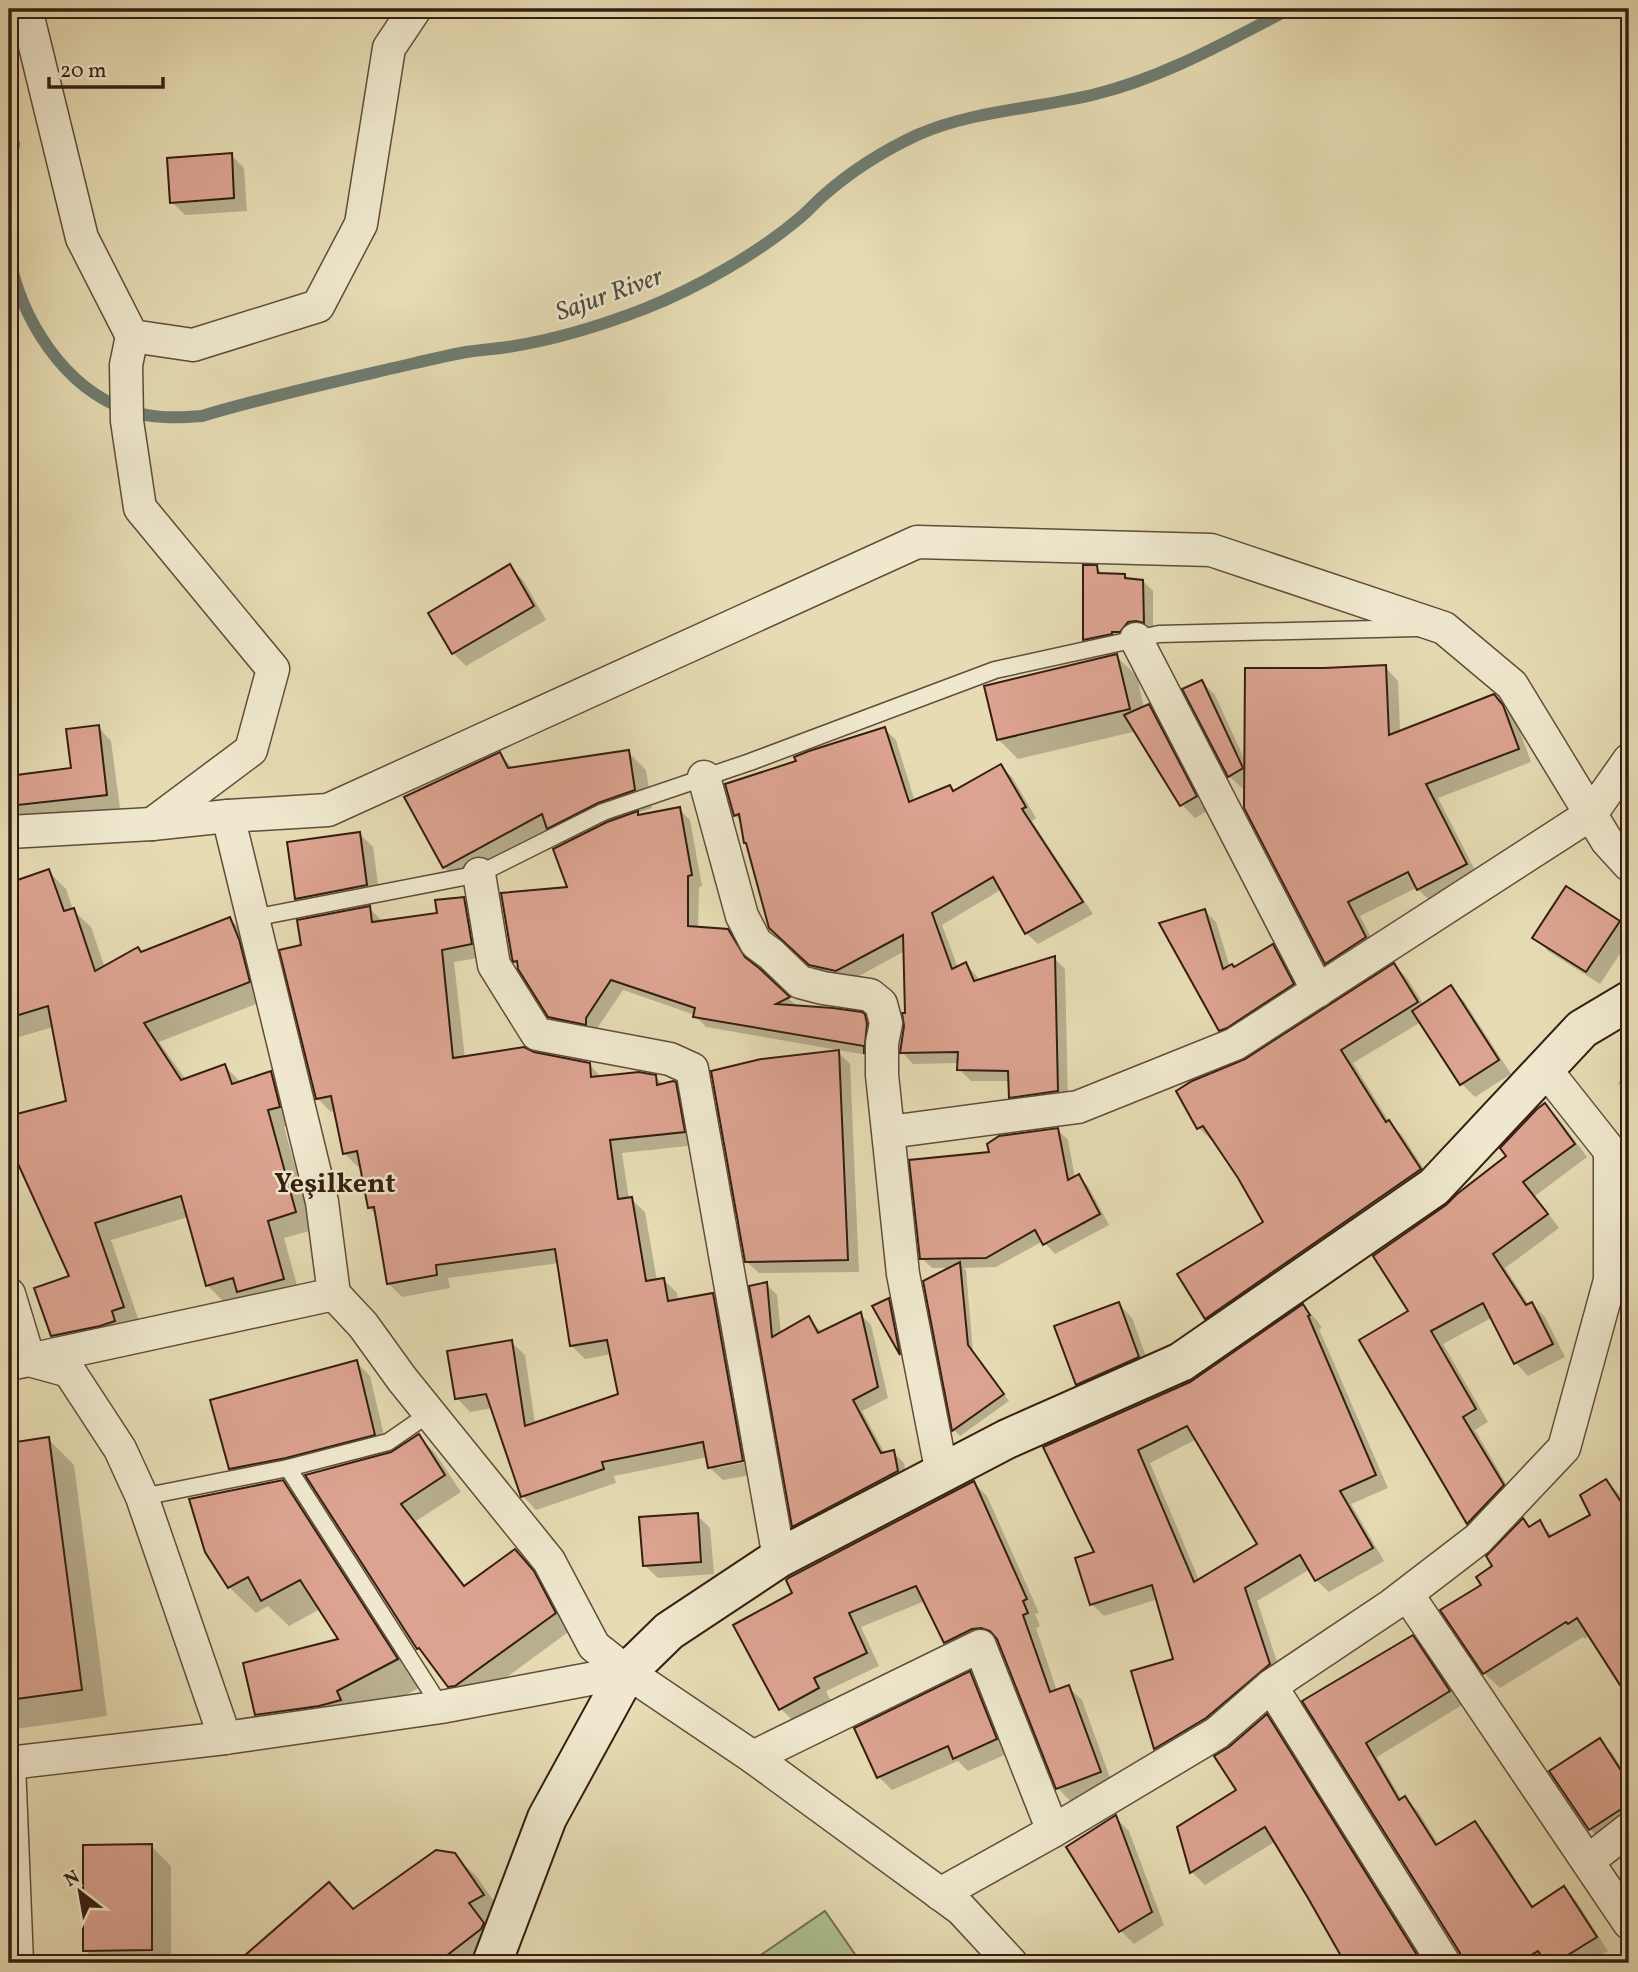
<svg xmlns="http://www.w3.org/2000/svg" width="1638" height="1972" viewBox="0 0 1638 1972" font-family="Vollkorn,serif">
	<rect width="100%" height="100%" fill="#e6dbb3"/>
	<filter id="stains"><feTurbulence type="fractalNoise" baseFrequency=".00286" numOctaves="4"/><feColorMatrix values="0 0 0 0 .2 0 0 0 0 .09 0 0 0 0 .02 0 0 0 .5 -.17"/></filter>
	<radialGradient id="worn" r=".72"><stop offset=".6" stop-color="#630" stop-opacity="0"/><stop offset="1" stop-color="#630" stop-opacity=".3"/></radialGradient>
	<path fill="#aec191" stroke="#717051" stroke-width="2" d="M825 1911 861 1963H749Z"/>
	<g fill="#0003" fill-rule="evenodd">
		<path d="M231 155 244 168 247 211 185 215 172 202Z"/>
		<path d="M510 567 523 580 546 620 466 666 453 653Z"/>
		<path d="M1096 567 1104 575H1125L1130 580 1143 581 1153 591V632L1095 649 1085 639Z"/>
		<path d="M1116 656 1137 676 1144 708 1148 706 1162 719 1209 810 1195 818 1182 805 1137 731 1018 759 998 739Z"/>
		<path d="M1385 667 1398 681 1400 732 1494 696 1516 721 1531 762 1438 798 1479 878 1432 902 1416 888 1360 916 1378 951 1339 976 1326 963 1246 787 1243 789 1229 776 1202 682 1215 695 1246 763Z"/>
		<path d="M98 727 111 741 120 808 25 819 11 805 9 777 73 770Z"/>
		<path d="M885 729 896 740 915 802 950 787 955 792 1000 766 1012 777 1036 818 1032 821 1093 914 1038 944 1026 933 1002 889 942 925 958 968 965 964 977 976 979 982 1054 958 1065 969 1068 1102 1022 1108 1010 1097V1081H971L959 1069V1063L913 1064 902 1052 907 1015 905 951 848 982 823 976 772 930 742 822 735 815 799 762Z"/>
		<path d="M628 752 646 770 652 808 637 813 640 816 679 809 690 820 702 886 699 887 698 929 727 931 736 939H732L748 966 751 964 737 940 752 965 798 1007 862 1014 875 1028 867 1055 706 1027 695 1015 623 990 596 1030 561 1028 550 1016 520 965 515 960 569 888 565 845 555 834 462 885 444 867 499 754 514 769Z"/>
		<path d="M359 833 373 847 380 898 310 912 296 898Z"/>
		<path d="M48 871 66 889 73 910 91 927 105 968 230 919 247 936 266 1000 159 1042 186 1080 225 1066 241 1083 271 1073 288 1090 296 1124 284 1127 313 1230 284 1238 300 1296 256 1308 245 1297 225 1303 207 1285 188 1217 111 1240 140 1324 70 1353 52 1335 71 1277 19 1162 10 1167 9 1165V1103L21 1115 68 1102 53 1027 9 1040V899L15 898Z"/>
		<path d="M463 899 477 912 484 957 454 962 465 1058 533 1054 589 1064 602 1078 655 1077 664 1085 675 1083 688 1097 697 1145 622 1153 629 1199H631L645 1212 657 1281 664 1280 677 1293 678 1301 713 1294 726 1308 755 1474 723 1480 709 1467 708 1457 614 1476 616 1483 536 1510 523 1496 492 1408 470 1412 457 1398 511 1342 525 1355 535 1424 620 1396 612 1354 585 1359 572 1346 559 1263 448 1278 450 1288 402 1297 388 1283 377 1215 369 1208 362 1166 358 1167 344 1153 335 1111 331 1112 318 1099 303 946 369 908 383 922 439 914ZM751 1458 752 1461 717 1468V1464Z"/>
		<path d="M1205 911 1216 922 1230 967 1234 968 1273 946 1284 957 1304 996 1231 1041 1220 1030Z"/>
		<path d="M1618 923 1629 933V940L1600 984 1548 951 1535 937Z"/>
		<path d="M1394 965 1407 978 1424 1005 1450 987 1464 1001 1511 1074 1475 1097 1462 1084 1421 1022 1353 1063 1390 1123 1402 1135 1433 1183 1220 1331 1206 1318 1265 1222 1240 1177 1214 1140 1212 1141 1199 1128 1178 1091 1246 1061Z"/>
		<path d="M838 1052 850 1064 859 1272 759 1273 747 1262Z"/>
		<path d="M1629 1072V1095L1618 1083Z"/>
		<path d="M1545 1105 1558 1118 1587 1157 1535 1196 1559 1228 1505 1268 1529 1305 1532 1304 1545 1317 1565 1357 1528 1376 1516 1363 1493 1317 1443 1344 1488 1422 1475 1430 1515 1499 1481 1535 1468 1523 1361 1340 1410 1311 1448 1206 1509 1157Z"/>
		<path d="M1058 1130 1068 1140 1075 1178 1078 1176 1088 1186 1109 1225 1055 1254 1043 1241 996 1267 963 1268 966 1270 973 1353 1009 1401 960 1436 954 1430 925 1282 953 1268H932L922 1258 991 1153Z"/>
		<path d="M766 1284 777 1295 781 1334 809 1318 822 1333 860 1314 871 1325 888 1398 862 1411 885 1454 893 1452 904 1463 908 1482 804 1536 794 1526 751 1287Z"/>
		<path d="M889 1300 902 1313 912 1364 901 1354 875 1307Z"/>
		<path d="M1119 1304 1132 1318 1151 1370 1091 1397 1077 1384Z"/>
		<path d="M1303 1306 1316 1319 1322 1328 1319 1329 1388 1488 1351 1504 1384 1561 1329 1592 1316 1580 1310 1569 1257 1601 1282 1677 1168 1761 1156 1748 1133 1672 1175 1660 1158 1599 1104 1616 1092 1604 1096 1553 1045 1448 1191 1384ZM1197 1439 1259 1545 1199 1580 1150 1463Z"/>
		<path d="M356 1362 370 1376 387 1448 244 1481 231 1468Z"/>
		<path d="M418 1436 435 1453 461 1492 416 1521 466 1587 515 1551 550 1590 571 1630 473 1702 466 1703 449 1686 432 1662 418 1648 391 1454Z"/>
		<path d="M48 1439 74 1465 107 1716 9 1730V1444Z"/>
		<path d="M1606 1481 1622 1497 1629 1508V1692L1623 1686 1590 1635 1585 1639 1583 1637 1500 1688 1484 1673V1585L1523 1521 1531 1528 1539 1522 1553 1536 1592 1516Z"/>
		<path d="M282 1482 309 1508 423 1686 363 1717 283 1741 256 1714 340 1640 320 1609 289 1626 268 1606 256 1613 229 1587Z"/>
		<path d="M974 1483 987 1496 1039 1613 1035 1614 1040 1626 1036 1628 1057 1691 1068 1687 1082 1700 1113 1786 1071 1802 1058 1788 1000 1642 996 1640 986 1642 958 1656 945 1642 925 1601 861 1627 879 1666 826 1691 831 1702 794 1722 781 1709 794 1594Z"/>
		<path d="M697 1515 710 1528 714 1574 658 1578 644 1565Z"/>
		<path d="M1412 1637 1425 1650 1462 1705 1377 1757 1402 1800 1405 1798 1418 1811 1439 1845 1475 1824 1488 1837 1534 1908 1564 1889 1577 1902 1608 1951 1589 1963H1464L1461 1953 1305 1702Z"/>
		<path d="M970 1673 983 1687 1009 1753 968 1771 958 1761 892 1790 879 1777Z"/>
		<path d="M1267 1716 1280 1729 1426 1963H1347L1276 1841 1205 1885 1192 1872 1239 1791 1230 1748Z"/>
		<path d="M1600 1741 1613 1754 1629 1779V1826L1603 1843 1590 1829 1551 1772Z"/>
		<path d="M1116 1818 1129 1831 1164 1925 1134 1944 1121 1931 1068 1848Z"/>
		<path d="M151 1846 171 1866V1963H98L85 1950Z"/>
		<path d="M454 1855 477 1877 505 1917 487 1963H239L329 1884 354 1910Z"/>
	</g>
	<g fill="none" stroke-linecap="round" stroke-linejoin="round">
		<g stroke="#6f7c70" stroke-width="12">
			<path d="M9 128 14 144 9 168"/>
			<path d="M9 255C21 319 63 387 127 410 152 419 177 418 202 416 262 398 324 384 385 370 412 364 439 357 466 352 480 350 494 349 508 347 554 340 600 326 644 309 697 288 759 253 802 216 809 210 816 202 823 196 851 171 883 151 917 135 974 110 1036 109 1096 94 1165 77 1227 41 1290 9"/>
		</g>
	</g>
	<g fill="#dca390" stroke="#341e11" stroke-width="2" fill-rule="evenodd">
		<path d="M232 153 234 198 170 203 167 158Z"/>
		<path d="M510 564 534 606 452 654 428 613Z"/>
		<path d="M1083 565H1097L1098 573 1125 574V578L1143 580 1144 623 1136 621 1128 622 1120 632H1112V634L1083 640Z"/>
		<path d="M1117 654 1130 709 997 740 984 686Z"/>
		<path d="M1386 665 1389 735 1494 694 1503 705 1519 749 1426 784 1467 864 1417 890 1408 872 1348 902 1366 937 1325 964 1244 808 1245 668H1324Z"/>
		<path d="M1202 680 1243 768 1228 777 1182 689Z"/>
		<path d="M1149 704 1197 796 1180 806 1124 715Z"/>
		<path d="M99 725 107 795 9 806V776L71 768 66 729Z"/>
		<path d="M885 727 909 802 950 785 953 791 1001 764 1026 807 1022 809 1083 902 1025 934 993 877 932 913 952 969 966 962 974 981 1055 956 1058 1091 1009 1098 1008 1071 957 1070 958 1052 900 1053 904 1026 902 1013H905L903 935 836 971 809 965 769 928 746 843H744L739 814 734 816 725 784 796 761 794 757 809 751Z"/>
		<path d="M629 750 635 790 598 803 547 829 542 814 443 868 404 797 500 752 508 768Z"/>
		<path d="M680 807 692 875 688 876V926L728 929 745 957 759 968 790 997 776 1004 833 1008 862 1012 865 1014 867 1024 864 1054V1046L693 1017 695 1008 611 980 586 1018V1025L548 1017 518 969 517 961 513 962 512 958 501 893 567 887 553 849 607 822 638 811V815Z"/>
		<path d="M360 832 367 885 295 899 287 842Z"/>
		<path d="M49 869 64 911 74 908 95 971 138 947 141 952 230 917 239 939 250 982 144 1023 181 1080 225 1064 232 1084 271 1071 280 1107 268 1110 296 1212 268 1221 284 1279 237 1292 233 1278 206 1286 181 1196 95 1223 124 1307 112 1311 115 1321 100 1326 51 1336 34 1288 69 1276 9 1144V1116L66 1101 48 1006 9 1018V883Z"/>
		<path d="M1566 886 1620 921 1586 972 1532 938Z"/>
		<path d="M464 897 472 944 442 950 453 1058 524 1047 534 1052 590 1063 591 1077 639 1072 656 1075 657 1085 673 1081 676 1082 685 1132 610 1140 618 1199 632 1197 646 1281 664 1278 668 1301 713 1293 743 1461 708 1468 703 1442 602 1462 604 1469 521 1497 486 1394 455 1399 447 1351 512 1340 525 1426 618 1394 607 1340 570 1346 555 1249 436 1265 437 1275 387 1284 374 1207 368 1208 357 1151 343 1154 331 1096 316 1099 279 950 301 945 297 920 370 906 372 922 437 913 435 900Z"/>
		<path d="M1205 909 1223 969 1232 964 1234 967 1273 944 1294 984 1227 1028 1219 1031 1159 923Z"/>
		<path d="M1394 963 1418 1002 1341 1050 1386 1122 1389 1120 1421 1169 1205 1319 1177 1274 1263 1222 1238 1178 1203 1126 1197 1129 1176 1091 1192 1081 1245 1059Z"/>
		<path d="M1451 985 1499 1060 1460 1085 1412 1011Z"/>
		<path d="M839 1050 848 1260 745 1262 711 1071 761 1059Z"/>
		<path d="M1545 1103 1575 1144 1523 1182 1548 1214 1493 1254 1526 1305 1532 1302 1553 1344 1514 1364 1483 1303 1431 1331 1476 1409 1463 1417 1504 1485 1467 1524 1359 1340 1408 1311 1373 1256 1446 1205 1457 1194 1506 1156 1500 1148 1537 1109Z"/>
		<path d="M1058 1128 1068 1180 1079 1174 1100 1214 1043 1245 1035 1230 986 1258 920 1259 909 1160 989 1152 987 1144 999 1136Z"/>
		<path d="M960 1262 968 1345 1004 1394 952 1431 923 1281Z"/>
		<path d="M767 1282 772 1337 809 1316 818 1333 861 1312 878 1387 853 1400 881 1453 894 1450 898 1471 792 1527 749 1286Z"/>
		<path d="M889 1298 900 1355 872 1306Z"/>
		<path d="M1119 1302 1139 1357 1076 1385 1054 1326Z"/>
		<path d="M1303 1304 1310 1315 1308 1316 1376 1475 1340 1491 1373 1548 1315 1581 1300 1555 1245 1588 1270 1664 1206 1718 1154 1749 1131 1671 1173 1659 1152 1585 1090 1605 1075 1558 1094 1552 1043 1447 1190 1382ZM1187 1426 1257 1544 1194 1582 1138 1450Z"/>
		<path d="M357 1360 375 1435 286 1458 229 1469 210 1400Z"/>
		<path d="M419 1434 445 1475 401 1504 464 1586 515 1549 534 1571 556 1613 455 1686 448 1687 419 1648 417 1649 305 1475 391 1452Z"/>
		<path d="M49 1437 82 1690 9 1700V1443Z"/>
		<path d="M1606 1479 1629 1514V1699L1577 1618 1568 1624 1566 1622 1483 1674 1440 1610 1481 1585 1476 1577 1492 1566 1486 1556 1523 1518 1529 1527 1540 1520 1549 1537 1590 1515 1580 1495Z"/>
		<path d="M283 1480 398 1659 337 1691 341 1700 319 1706 255 1715 243 1663 338 1639 300 1580 261 1601 248 1577 228 1588 205 1552 189 1499Z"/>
		<path d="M974 1481 1027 1599 1023 1601 1028 1613 1023 1615 1050 1692 1069 1685 1101 1772 1056 1789 997 1639 990 1631 981 1628 972 1629 944 1643 916 1586 849 1613 867 1653 814 1678 819 1688 779 1710 733 1625 792 1593 786 1580 790 1577Z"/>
		<path d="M698 1513 701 1562 643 1566 639 1517Z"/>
		<path d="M1413 1635 1450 1691 1366 1743 1399 1800 1405 1796 1436 1845 1475 1821 1532 1907 1564 1886 1597 1937 1555 1963H1546L1538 1951 1518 1963H1462L1460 1953 1302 1701Z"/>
		<path d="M970 1671 997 1739 953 1759 948 1746 877 1778 854 1728Z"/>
		<path d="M1267 1714 1422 1963H1345L1308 1898 1265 1827 1190 1873 1177 1827 1236 1790 1214 1756 1229 1747Z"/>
		<path d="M1600 1738 1629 1783V1804L1589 1830 1549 1771Z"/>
		<path d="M1116 1815 1152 1912 1119 1932 1066 1847Z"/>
		<path d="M152 1844V1950L83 1951V1845Z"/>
		<path d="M436 1850 455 1853 484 1895 469 1903 484 1923 481 1929 437 1963H236L329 1882 353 1909Z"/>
	</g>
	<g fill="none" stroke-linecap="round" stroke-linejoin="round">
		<defs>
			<g id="lane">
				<path d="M253 918 479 874 603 812 750 762 995 670 1159 634 1417 628"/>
				<path d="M288 1468 441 1707"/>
				<path d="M142 1497 288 1468 388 1442 430 1413"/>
			</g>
			<g id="street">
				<path d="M26 9 82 238 132 336 193 345 318 306 361 224 389 48 415 9"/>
				<path d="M132 336 126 365 127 421 140 508 273 669 251 750 152 824"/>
				<path d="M1136 639 1318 991"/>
				<path d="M704 777 742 916 756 943 771 954 800 982 823 988 870 995 881 1004 886 1023 882 1043V1075L903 1274 942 1474"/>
				<path d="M228 816 322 1202 334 1294 363 1325 402 1379 549 1561 594 1646 627 1672 753 1757 961 1909 1011 1963"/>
				<path d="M9 832 152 824 228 816 328 810 917 542 1211 550 1444 628 1512 685 1607 841 1629 865"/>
				<path d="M479 874 494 965 537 1034 670 1059 692 1069 779 1558"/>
				<path d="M1545 1069 1610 1151 1616 1170"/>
				<path d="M889 1132 1078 1107 1235 1044 1591 814 1629 760"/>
				<path d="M9 1294 29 1360 334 1294"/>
				<path d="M9 1364 29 1360 69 1371 120 1449 142 1497 225 1738"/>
				<path d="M1407 1594 1629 1923"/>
				<path d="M1271 1686 1444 1963"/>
				<path d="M753 1757 980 1646 1053 1831"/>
				<path d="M9 1763 225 1738 441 1707 627 1672"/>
				<path d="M9 1763 17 1963"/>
				<path d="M1588 1861 1629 1829"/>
				<path d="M940 1894 1053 1831 1217 1733 1271 1686 1392 1605 1478 1539 1564 1448 1610 1280V1151"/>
			</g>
			<path id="secondary" d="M492 1963 547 1818 627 1672 669 1631 779 1558 1007 1439 1181 1362 1434 1187 1582 1029 1629 1001"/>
		</defs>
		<use href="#lane" stroke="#604d3a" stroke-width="19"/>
		<use href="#street" stroke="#604d3a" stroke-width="35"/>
		<use href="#secondary" stroke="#341e11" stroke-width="42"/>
		<use href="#lane" stroke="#efe8ce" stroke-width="16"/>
		<use href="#street" stroke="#efe8ce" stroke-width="32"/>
		<use href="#secondary" stroke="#efe8ce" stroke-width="38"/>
	</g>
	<g text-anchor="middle" stroke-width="5" stroke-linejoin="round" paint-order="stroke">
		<g font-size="26" font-style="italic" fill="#514d41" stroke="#efe8ce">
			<text transform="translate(609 293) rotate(-20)" y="9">Sajur River</text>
		</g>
		<g font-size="28" font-weight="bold" fill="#341e11" stroke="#efe8ce">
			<text x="335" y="1192">Yeşilkent</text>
		</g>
	</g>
	<rect width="1638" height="1972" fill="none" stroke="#e6dbb3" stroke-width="35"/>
	<rect x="10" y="10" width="1617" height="1951" fill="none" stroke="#341e11" stroke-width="3.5"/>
	<rect x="18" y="18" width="1603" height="1937" fill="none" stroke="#341e11" stroke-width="2"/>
	<g transform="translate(80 1892) rotate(329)" stroke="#efe8ce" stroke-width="5" paint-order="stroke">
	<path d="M0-5L12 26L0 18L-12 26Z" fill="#341e11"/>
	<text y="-10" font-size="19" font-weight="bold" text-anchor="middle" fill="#341e11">N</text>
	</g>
	<path d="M49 77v10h114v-10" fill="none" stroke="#341e11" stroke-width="3.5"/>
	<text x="60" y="77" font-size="21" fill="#341e11" stroke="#efe8ce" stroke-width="5" paint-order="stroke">20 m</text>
	<rect width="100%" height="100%" filter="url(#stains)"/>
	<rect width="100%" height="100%" fill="url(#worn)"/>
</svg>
